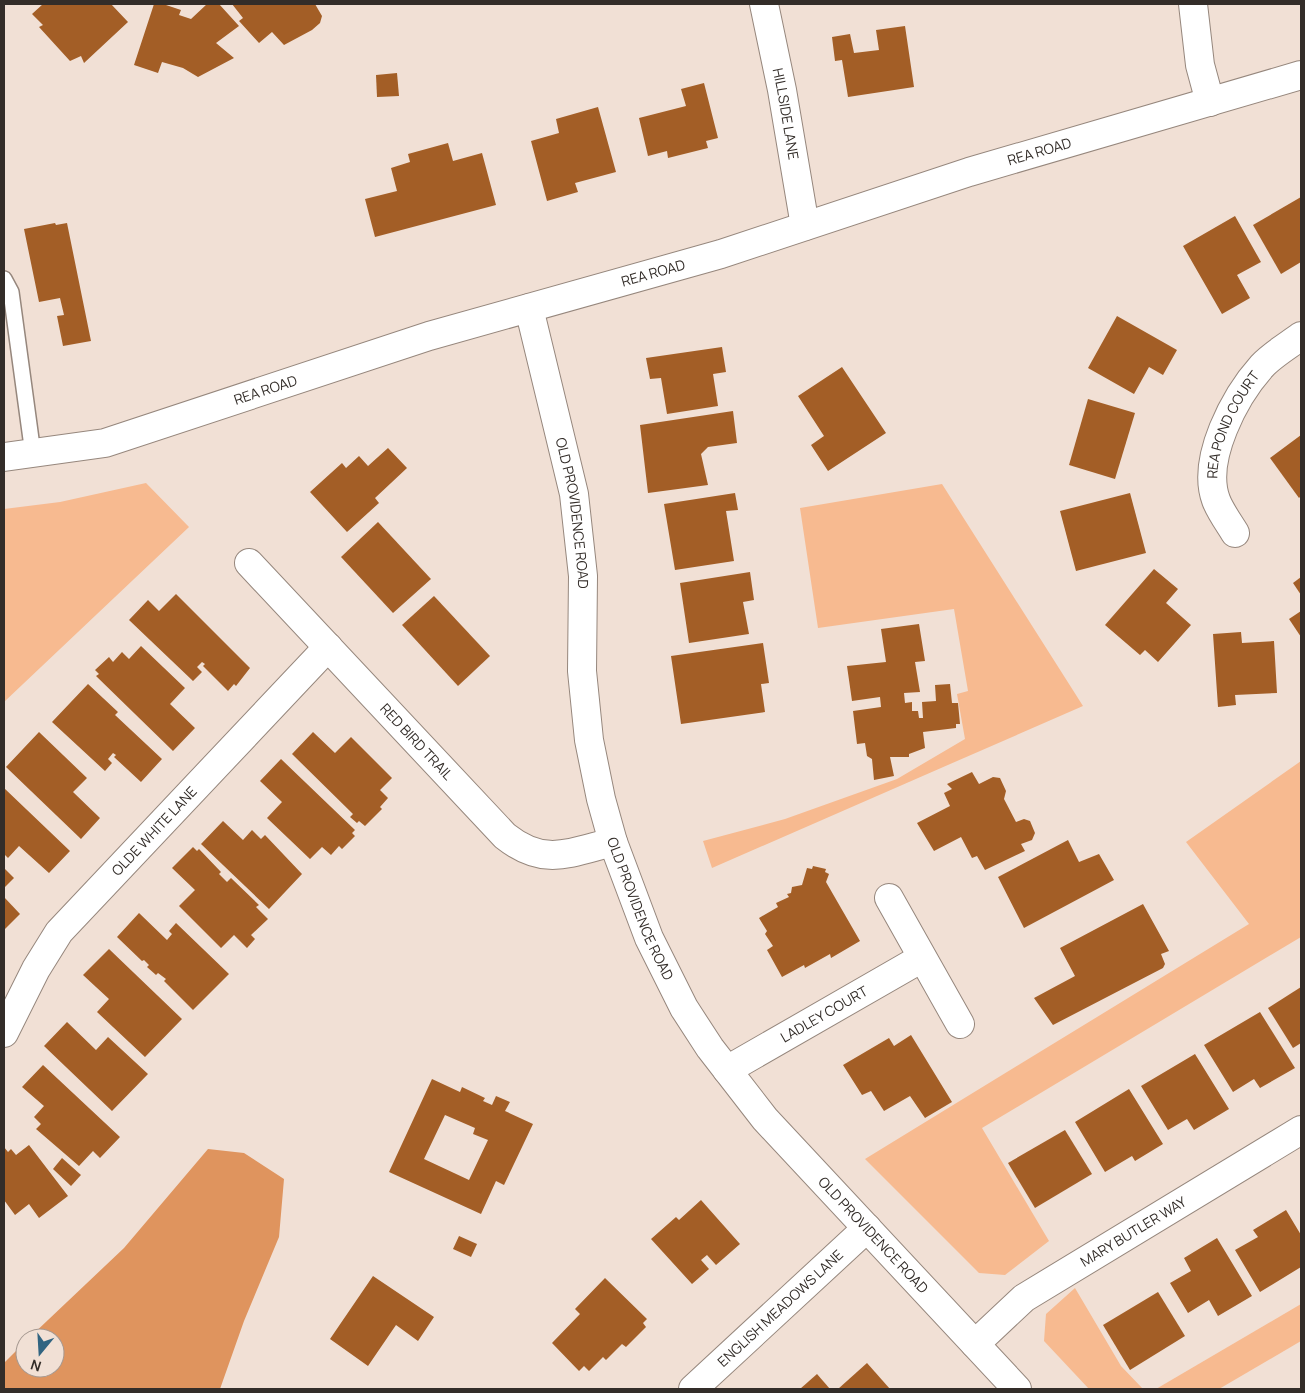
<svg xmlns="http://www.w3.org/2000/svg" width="1305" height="1393" viewBox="0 0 1305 1393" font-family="Manrope,sans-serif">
	<rect width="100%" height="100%" fill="#f1e0d5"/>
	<g fill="#f7ba90">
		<path d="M146 483 189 527 4 702V509L60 502Z"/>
		<path d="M942 484 1083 706 712 868 703 841 785 819 897 779 965 739 957 694 968 691 954 609 818 628 800 508Z"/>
		<path d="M1301 761V937L982 1128 1049 1241 1005 1275 979 1273 865 1159 1249 924 1186 842Z"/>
		<path d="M1075 1288 1121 1366 1143 1389H1089L1044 1341 1046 1314Z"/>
		<path d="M1301 1304V1341L1219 1389H1156Z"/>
	</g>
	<path fill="#df945e" d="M208 1149 244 1153 284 1179 279 1237 244 1321 220 1389H4V1363L25 1342V1368H55V1338H29L124 1248Z"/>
	<g fill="#a35e26" fill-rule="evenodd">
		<path d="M43 4H111L128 22 84 63 81 56 70 61 39 27 43 25 32 14Z"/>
		<path d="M154 4H163L181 10 179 15 191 19 207 4H219L239 26 216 43 234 58 198 77 183 68 162 62 158 73 134 65Z"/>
		<path d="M232 4H315L322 16 320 23 312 30 284 45 272 32 259 43 239 21 243 18Z"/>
		<path d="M905 26 914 87 848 97 842 60 835 61 832 37 850 34 854 53 879 50 876 30Z"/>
		<path d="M397 73 399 96 377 97 376 75Z"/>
		<path d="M704 83 718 138 706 141 708 148 668 158 667 151 648 156 639 118 686 106 681 89Z"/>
		<path d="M598 107 616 172 575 183 578 192 547 201 531 141 559 133 556 119Z"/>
		<path d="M448 143 453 161 482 153 496 205 375 237 365 199 397 191 391 168 410 162 408 154Z"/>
		<path d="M1301 197V262L1281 274 1253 225Z"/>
		<path d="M1235 216 1261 262 1237 275 1250 298 1222 314 1183 246Z"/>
		<path d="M55 223 56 225 67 223 91 341 63 346 57 316 64 315 60 298 39 302 24 229Z"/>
		<path d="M1117 316 1177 350 1163 375 1149 367 1134 394 1088 368Z"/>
		<path d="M722 347 726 372 713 374 718 406 667 414 661 378 650 379 646 358Z"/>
		<path d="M842 367 886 433 828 471 811 445 824 436 798 396Z"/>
		<path d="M1088 399 1135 413 1115 479 1069 465Z"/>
		<path d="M733 411 737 443 708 447 701 454 708 485 648 493 640 425Z"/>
		<path d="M1301 435V496L1299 498 1270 458Z"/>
		<path d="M388 448 407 468 375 498 379 503 347 532 310 492 342 463 346 468 359 456 368 466Z"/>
		<path d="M735 493 738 510 726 511 734 561 675 570 664 504Z"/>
		<path d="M1130 493 1146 553 1076 571 1060 511Z"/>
		<path d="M378 522 431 579 393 613 341 557Z"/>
		<path d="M1154 569 1178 589 1166 603 1191 625 1158 662 1145 650 1140 655 1105 625Z"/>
		<path d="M750 572 754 600 743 602 749 634 689 643 680 583Z"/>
		<path d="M1301 577V595L1293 583Z"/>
		<path d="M176 594 250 668 236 686 234 684 228 691 203 666 205 664 202 662 197 667 202 672 193 681 129 620 148 600 159 611Z"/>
		<path d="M434 596 490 656 458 686 402 625Z"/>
		<path d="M1301 611V637L1289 619Z"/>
		<path d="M919 624 925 661 915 662 920 692 904 693 905 703 912 702V711H918L919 718H923L922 702 936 701 935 685 950 684 952 703H958L960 724H956V728L923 732 925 748 909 754V757H890L894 776 874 780 872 759 867 756 865 743 857 744 853 711 881 707 880 697 852 701 847 666 886 662 881 629Z"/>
		<path d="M1241 632 1242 643 1274 641 1277 693 1235 695 1236 705 1218 707 1213 634Z"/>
		<path d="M763 643 769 683 761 684 765 712 681 724 671 656Z"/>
		<path d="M141 646 185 688 170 704 195 728 173 751 96 676 99 674 95 670 109 657 113 662 122 652 129 659Z"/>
		<path d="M88 684 118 712 115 715 162 759 141 782 114 757 116 755 113 753 108 759 112 763 105 771 52 722Z"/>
		<path d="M39 732 87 778 73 792 100 818 81 839 6 767Z"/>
		<path d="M313 732 335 753 351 737 392 778 380 790 388 798 380 807 382 809 365 826 359 821 357 823 350 817 353 814 292 754Z"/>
		<path d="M281 759 355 830 352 833 355 836 342 849 339 846 331 855 322 847 310 859 267 818 282 802 260 781Z"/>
		<path d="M972 772 979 784 993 777 1000 778 1006 791 1004 799 1016 822 1024 819 1030 821 1035 833 1032 840 1021 844 1025 851 985 870 977 856 972 858 961 837 934 851 917 823 950 806 944 793 952 789 947 784Z"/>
		<path d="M4 788 70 851 49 873 19 846 8 858 4 854Z"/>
		<path d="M223 821 243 840 252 830 261 839 265 835 302 874 269 909 201 844Z"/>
		<path d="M1068 840 1079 862 1099 854 1114 880 1024 928 998 877Z"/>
		<path d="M193 847 197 851 199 849 221 872 219 874 227 882 231 878 259 905 256 907 268 919 251 935 255 939 247 948 234 935 221 948 179 906 195 890 172 868Z"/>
		<path d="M813 866 826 869 825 872 829 874 826 882 860 941 831 958 830 954 805 968 804 965 782 977 767 950 773 946 765 934 767 931 759 918 778 907 776 903 789 897 787 894 791 893 792 887 802 885 807 868 812 869Z"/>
		<path d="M4 868 14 878 4 888Z"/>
		<path d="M4 897 20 914 4 930Z"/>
		<path d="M1143 904 1169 951 1161 954 1165 964 1163 968 1053 1025 1034 998 1075 976 1060 948Z"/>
		<path d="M139 913 167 940 172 934 169 931 176 923 229 974 193 1010 164 981 166 979 158 973 156 975 147 967 149 965 144 960 142 961 117 937Z"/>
		<path d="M109 949 182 1019 145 1057 97 1012 109 999 83 975Z"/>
		<path d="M1301 987V1043L1293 1048 1268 1008Z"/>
		<path d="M1260 1012 1295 1068 1260 1088 1254 1079 1233 1092 1204 1045Z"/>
		<path d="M67 1022 96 1050 108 1037 148 1074 112 1111 44 1046Z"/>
		<path d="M911 1035 952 1102 925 1118 910 1096 884 1111 871 1091 862 1095 843 1065 889 1038 894 1046Z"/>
		<path d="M1195 1054 1229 1109 1194 1130 1187 1119 1168 1130 1141 1086Z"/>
		<path d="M43 1065 120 1137 100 1158 93 1151 79 1166 36 1129 41 1124 34 1117 44 1106 22 1087Z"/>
		<path d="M432 1079 460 1092 462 1087 485 1098 483 1101 492 1105 496 1096 510 1102 505 1111 533 1124 504 1185 496 1181 481 1214 389 1172ZM445 1115 475 1128 473 1134 488 1140 469 1180 424 1159Z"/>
		<path d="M1129 1089 1163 1144 1135 1161 1132 1156 1105 1172 1075 1122Z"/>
		<path d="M1065 1130 1092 1174 1035 1208 1008 1163Z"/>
		<path d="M29 1145 68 1196 39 1218 29 1204 15 1215 4 1200V1147L8 1152 11 1149 16 1155Z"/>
		<path d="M62 1158 81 1175 71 1186 53 1169Z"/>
		<path d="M701 1200 740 1244 716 1265 707 1255 701 1260 709 1269 692 1284 651 1239 676 1217 679 1220Z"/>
		<path d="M1286 1210 1301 1235V1267L1260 1292 1235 1250 1258 1237 1253 1230Z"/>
		<path d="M459 1236 477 1244 471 1257 453 1249Z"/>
		<path d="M1217 1238 1252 1296 1218 1316 1209 1300 1188 1313 1170 1283 1191 1271 1184 1258Z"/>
		<path d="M373 1276 434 1317 418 1341 396 1325 368 1366 330 1339Z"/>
		<path d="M605 1278 647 1319 643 1323 646 1327 626 1347 622 1344 606 1360 603 1357 589 1371 584 1366 579 1371 552 1343 580 1314 575 1309Z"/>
		<path d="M1158 1292 1185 1336 1130 1370 1103 1325Z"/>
		<path d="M867 1363 890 1389H838Z"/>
		<path d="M817 1374 830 1389H800Z"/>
	</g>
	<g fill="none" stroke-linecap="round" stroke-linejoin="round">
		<defs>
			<path id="lane" d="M4 279 11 292 33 454"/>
			<g id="street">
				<path id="s1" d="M764 4 782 90 805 226"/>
				<path d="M1193 4 1200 65 1210 102"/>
				<path id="s2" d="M1235 533C1229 523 1220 511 1216 500 1201 459 1235 396 1262 366 1272 355 1289 345 1301 336"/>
				<path id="s3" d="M249 563 505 836C544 867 569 853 613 842"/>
				<path d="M889 898 960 1024"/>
				<path id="s4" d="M4 1033 36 969 59 932 328 647"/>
				<path id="s5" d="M727 1070 922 958"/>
				<path id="s6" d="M975 1344 1024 1298 1301 1130"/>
				<path id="s7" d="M693 1389 867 1228"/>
			</g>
			<g id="secondary">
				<path id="s8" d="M529 308 574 494 583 576 582 671 589 740 601 799 613 842 649 938 684 1008 710 1048 765 1119 1017 1389"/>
				<path id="s9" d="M4 457 105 443 429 336 721 254 969 172 1301 75"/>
			</g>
		</defs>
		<use href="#lane" stroke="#96877d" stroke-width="18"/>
		<use href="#street" stroke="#96877d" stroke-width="30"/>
		<use href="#secondary" stroke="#96877d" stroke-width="30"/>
		<use href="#lane" stroke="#fff" stroke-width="15"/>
		<use href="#street" stroke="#fff" stroke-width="28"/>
		<use href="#secondary" stroke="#fff" stroke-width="28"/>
	</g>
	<g text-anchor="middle" stroke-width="5" stroke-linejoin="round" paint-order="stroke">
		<g font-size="14" fill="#332d29" stroke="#f1e0d5">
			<text dy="5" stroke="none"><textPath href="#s1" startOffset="112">HILLSIDE LANE</textPath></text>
			<text dy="5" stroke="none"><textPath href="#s9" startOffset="1081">REA ROAD</textPath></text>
			<text dy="5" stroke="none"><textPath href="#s9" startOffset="676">REA ROAD</textPath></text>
			<text dy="5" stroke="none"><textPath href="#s9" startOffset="271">REA ROAD</textPath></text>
			<text dy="5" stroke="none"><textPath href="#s2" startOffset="118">REA POND COURT</textPath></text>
			<text dy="5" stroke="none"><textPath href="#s8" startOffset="210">OLD PROVIDENCE ROAD</textPath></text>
			<text dy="5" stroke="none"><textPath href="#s3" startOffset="245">RED BIRD TRAIL</textPath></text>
			<text dy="5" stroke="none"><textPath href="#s4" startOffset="254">OLDE WHITE LANE</textPath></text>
			<text dy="5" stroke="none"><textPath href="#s8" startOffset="615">OLD PROVIDENCE ROAD</textPath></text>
			<text dy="5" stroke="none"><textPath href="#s5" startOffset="112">LADLEY COURT</textPath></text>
			<text dy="5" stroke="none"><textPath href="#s6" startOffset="195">MARY BUTLER WAY</textPath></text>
			<text dy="5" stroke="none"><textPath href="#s8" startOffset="1020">OLD PROVIDENCE ROAD</textPath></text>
			<text dy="5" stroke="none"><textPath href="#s7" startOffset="119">ENGLISH MEADOWS LANE</textPath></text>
		</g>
	</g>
	<rect width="1305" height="1393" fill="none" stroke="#332d29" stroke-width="10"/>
	<g transform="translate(40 1353) rotate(198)"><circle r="24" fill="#f1e0d5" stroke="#a59890"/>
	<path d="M0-4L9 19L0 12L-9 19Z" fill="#316481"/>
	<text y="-8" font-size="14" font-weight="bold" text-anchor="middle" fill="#332d29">N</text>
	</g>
</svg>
